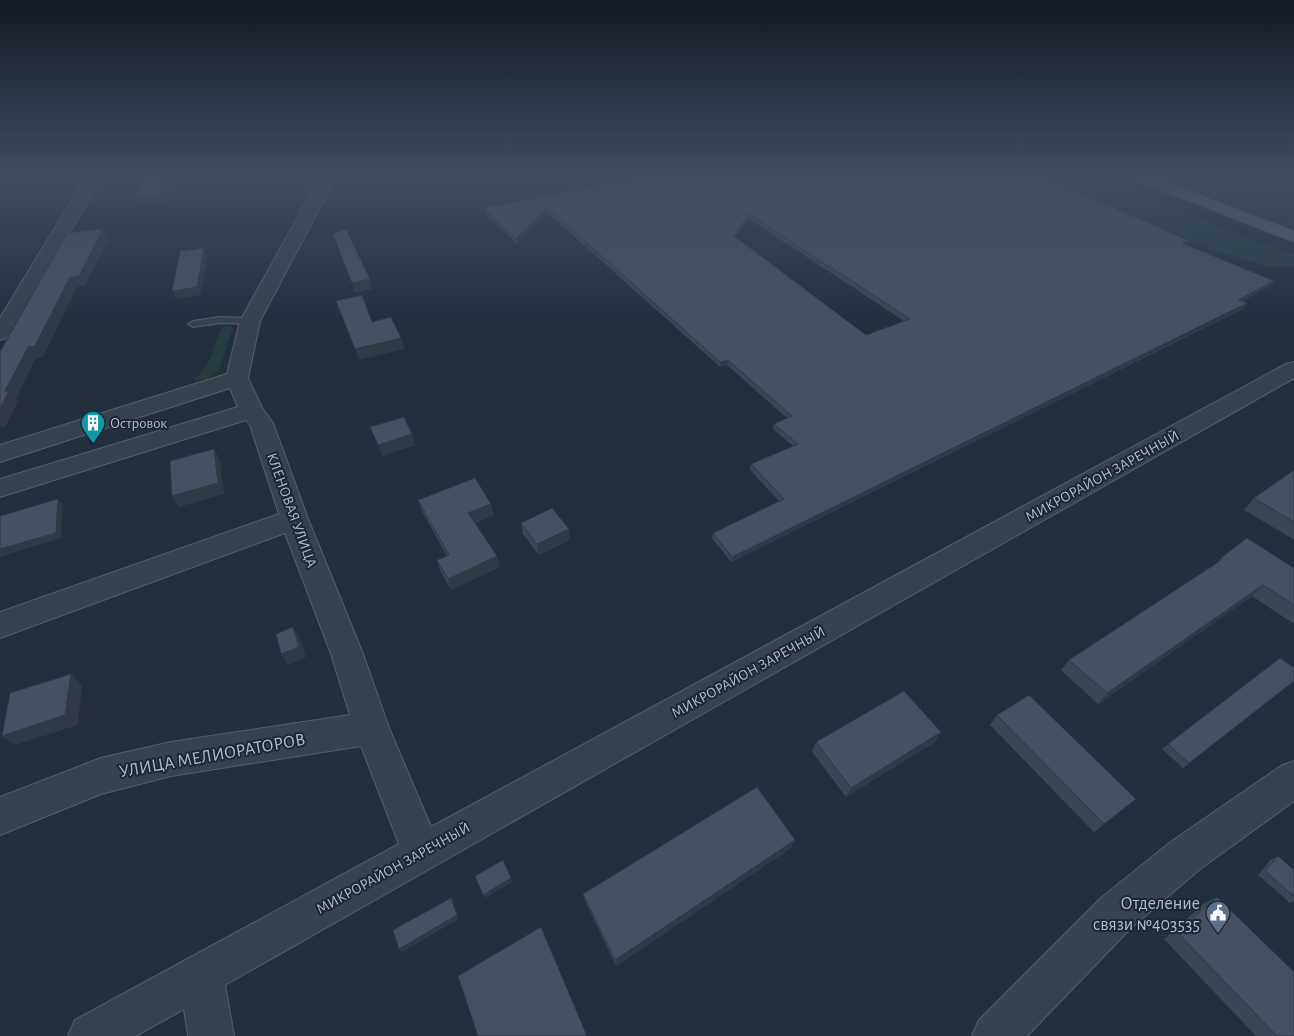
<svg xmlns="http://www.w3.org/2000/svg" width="1294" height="1036" viewBox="0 0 1294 1036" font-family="'Alegreya Sans',sans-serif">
	<rect width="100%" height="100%" fill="#242f3e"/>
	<g fill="#263c3f">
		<path d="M1037 177H1102L1223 228 1294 255V266L1270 267 1210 249 1176 237Z"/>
		<path d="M1162 177H1294V230Z"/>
		<path d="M223 326 233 327 219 370 209 378 194 381 210 360 216 341Z"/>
	</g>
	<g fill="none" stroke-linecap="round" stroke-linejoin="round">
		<defs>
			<path id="lane" d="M220 317 250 318 255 321 250 324 220 323 193 327 188 324 193 321Z"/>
			<g id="street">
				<path d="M86 177H102L10 334 7 338 0 340V318Z"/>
				<path d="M320 177H336L260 321 248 378 262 408 273 423 308 519 363 654 389 728 431 827 1286 364 1294 362V378L225 985 234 1036H188L184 1009 136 1036H68L75 1020 399 844 361 746 171 776 101 794 0 835V797L101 758 171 742 350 715 331 654 285 533 0 638V612L279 514 250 425 246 420 0 497V479L238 407 230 388 0 462V445L227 374 240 321Z"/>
				<path d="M1294 761V801L1200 869 1131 928 1027 1036H972L979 1020 1101 898 1172 841 1281 766Z"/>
			</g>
			<path id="primary" d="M1132 177H1154L1294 231V242L1135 180Z"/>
		</defs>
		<use href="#lane" stroke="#565f6c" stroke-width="2"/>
		<use href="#street" stroke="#565f6c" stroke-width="2"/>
		<use href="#primary" stroke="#414a57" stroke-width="2"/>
		<use href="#lane" fill="#38414e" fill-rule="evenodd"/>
		<use href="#street" fill="#38414e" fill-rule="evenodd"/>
		<use href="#primary" fill="#56606e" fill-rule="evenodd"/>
	</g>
	<g fill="#3b4654" fill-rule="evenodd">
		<path d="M643 177 1190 241 1187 245 1271 286 1242 301 1247 303 1243 309 731 562 712 538 713 533 779 501 750 470 751 464 793 446 773 429 774 424 787 418 727 365 720 367 547 212 517 244 485 213 484 208ZM749 219 904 321 866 335 736 237Z"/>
		<path d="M1294 470V539H1293L1244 510 1254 498Z"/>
		<path d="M418 500 494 515 475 523 497 556 500 567 451 590 440 571 437 560 447 556 422 511Z"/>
		<path d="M521 523 570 540 539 555 523 534Z"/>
		<path d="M1221 558 1294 568V624L1252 596 1098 704 1061 670 1069 660 1216 564Z"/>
		<path d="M1294 681 1183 768 1162 749 1168 744Z"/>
		<path d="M997 715 1136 799 1094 832 990 725Z"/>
		<path d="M941 732 935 742 846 797 812 752 816 742Z"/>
		<path d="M791 848 616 966 585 901 583 894Z"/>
		<path d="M1278 856 1294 870V901L1290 903 1258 875 1270 860Z"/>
		<path d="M1217 897 1294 1036H1256L1164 939 1203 904Z"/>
	</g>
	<g fill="#303945">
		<path d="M168 177H174L164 202 137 205 134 198Z"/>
		<path d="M547 207V212L517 244 516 239Z"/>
		<path d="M749 214V219L733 241 734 236Z"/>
		<path d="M103 229 108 239 85 286 77 287 43 357 36 358 16 399 18 402 5 427 0 428V408L5 391 28 347 70 277Z"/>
		<path d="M1190 241 1187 246 1182 243Z"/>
		<path d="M204 248 208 256 201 295 176 299 172 291Z"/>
		<path d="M370 279 373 289 355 293 352 283Z"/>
		<path d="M1274 281 1271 286 1235 305 1238 300Z"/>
		<path d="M1247 303 1243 309 731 562 732 557Z"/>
		<path d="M401 338 405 349 359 360 355 349Z"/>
		<path d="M728 360 727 365 720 367V362Z"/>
		<path d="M412 434 416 445 382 456 378 445Z"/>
		<path d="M214 449 220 460 224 494 179 507 172 496Z"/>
		<path d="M58 499 63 505 61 538 0 557V549Z"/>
		<path d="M491 504 494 515 471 524 468 513Z"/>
		<path d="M569 529 570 540 539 555 537 544Z"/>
		<path d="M497 556 500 567 451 590 448 579Z"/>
		<path d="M1263 585 1252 596 1098 704 1107 693Z"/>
		<path d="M293 627 300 638 306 657 288 665 281 654Z"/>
		<path d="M71 674 82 685 78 725 15 745 2 736Z"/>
		<path d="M941 732 935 742 846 797 851 788Z"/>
		<path d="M795 840 791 848 616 966 615 960Z"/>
		<path d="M511 878 512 882 485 898 483 895Z"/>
		<path d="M451 898 453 902 459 919 402 952 399 949Z"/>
	</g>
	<g fill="#455162" stroke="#303945" fill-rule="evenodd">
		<path d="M143 177H168L161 195 134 198Z"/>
		<path d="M643 177H1043L1190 241 1182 243 1274 281 1238 300 1247 303 732 557 713 533 784 499 751 464 798 444 774 424 792 416 728 360 720 362 547 207 516 239 484 208ZM749 214 910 319 866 335 734 236Z"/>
		<path d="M103 229 79 276 70 277 35 346 28 347 5 391H9L0 408V352L67 233Z"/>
		<path d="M346 229 370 279 352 283 333 234Z"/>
		<path d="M204 248 197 287 172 291 180 251Z"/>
		<path d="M362 295 372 322 391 317 401 338 355 349 336 301Z"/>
		<path d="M404 417 412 434 378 445 370 427Z"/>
		<path d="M214 449 218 483 172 496 170 461Z"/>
		<path d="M1294 470V522L1254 498Z"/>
		<path d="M475 478 491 504 468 513 497 556 448 579 437 560 449 555 418 500Z"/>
		<path d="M58 499 56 533 0 549V516Z"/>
		<path d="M552 508 569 529 537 544 521 523Z"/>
		<path d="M1247 538 1294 568V605L1263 585 1107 693 1069 660 1223 559 1221 558Z"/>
		<path d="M293 627 299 647 281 654 276 634Z"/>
		<path d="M1280 658 1294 668V681L1189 763 1168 744Z"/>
		<path d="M71 674 65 715 2 736 10 693Z"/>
		<path d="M904 691 941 732 851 788 816 742Z"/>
		<path d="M1029 695 1136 799 1104 824 997 715Z"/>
		<path d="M757 787 795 840 615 960 583 894Z"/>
		<path d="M1278 856 1294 870V896L1265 871Z"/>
		<path d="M503 860 511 878 483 895 475 876Z"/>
		<path d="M1217 897 1294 972V1036H1277L1177 932Z"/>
		<path d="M451 898 457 915 399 949 393 930Z"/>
		<path d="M541 927 587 1036H478L458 976Z"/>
	</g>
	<linearGradient id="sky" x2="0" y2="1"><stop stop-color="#141a22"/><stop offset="0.55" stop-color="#3f4d63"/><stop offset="1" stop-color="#3f4d63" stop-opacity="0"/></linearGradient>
	<rect width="1294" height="322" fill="url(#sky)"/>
	<defs>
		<symbol id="building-pin" viewBox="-11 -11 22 30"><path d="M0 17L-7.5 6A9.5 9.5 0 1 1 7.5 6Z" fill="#0f9aa8" stroke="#1d2633"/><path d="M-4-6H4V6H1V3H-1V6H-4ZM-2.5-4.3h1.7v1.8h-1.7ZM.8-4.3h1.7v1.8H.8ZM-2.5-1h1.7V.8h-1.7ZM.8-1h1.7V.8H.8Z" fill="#fff"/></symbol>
		<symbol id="civic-pin" viewBox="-11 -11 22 30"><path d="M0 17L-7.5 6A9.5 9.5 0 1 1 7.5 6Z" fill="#5c6f8a" stroke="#1d2633"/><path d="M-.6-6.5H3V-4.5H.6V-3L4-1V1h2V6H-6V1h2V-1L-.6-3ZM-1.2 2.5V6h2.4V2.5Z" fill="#fff"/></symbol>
	</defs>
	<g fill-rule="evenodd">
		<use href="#building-pin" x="79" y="409" width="28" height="38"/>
		<use href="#civic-pin" x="1204" y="899" width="28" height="38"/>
	</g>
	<g text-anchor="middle" stroke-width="4" stroke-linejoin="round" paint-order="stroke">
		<g font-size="15" fill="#b4bcc9" stroke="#1d2633" text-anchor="start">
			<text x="110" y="428">Островок</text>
		</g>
		<g font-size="15" fill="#b4bcc9" stroke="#1d2633">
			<text transform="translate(1102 476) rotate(-29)" y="5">МИКРОРАЙОН ЗАРЕЧНЫЙ</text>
			<text transform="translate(292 510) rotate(70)" y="5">КЛЕНОВАЯ УЛИЦА</text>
			<text transform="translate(748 672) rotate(-29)" y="5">МИКРОРАЙОН ЗАРЕЧНЫЙ</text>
			<text transform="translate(393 868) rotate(-29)" y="5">МИКРОРАЙОН ЗАРЕЧНЫЙ</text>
		</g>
		<g font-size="18" fill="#b4bcc9" stroke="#1d2633">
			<text transform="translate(212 755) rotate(-10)" y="6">УЛИЦА МЕЛИОРАТОРОВ</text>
		</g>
		<g font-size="18" fill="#b4bcc9" stroke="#1d2633" text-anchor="end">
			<text x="1200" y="909">Отделение<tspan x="1200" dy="21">связи №403535</tspan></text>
		</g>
	</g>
</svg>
